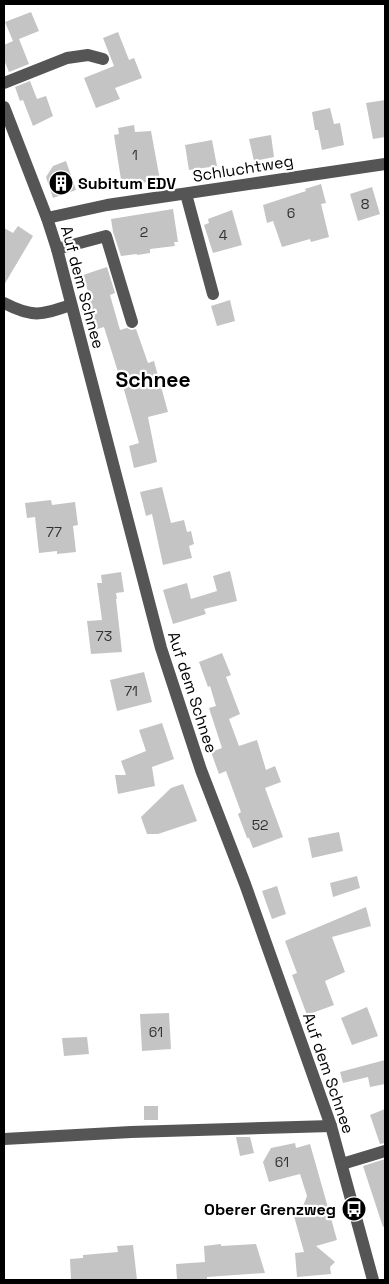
<svg xmlns="http://www.w3.org/2000/svg" width="389" height="1284" viewBox="0 0 389 1284" font-family="'Space Grotesk',sans-serif">
	<rect width="100%" height="100%" fill="#fff"/>
	<g fill="#c4c4c4">
		<path d="M31 12 39 31 19 39 29 64 9 72 4 60V45L13 41 5 22Z"/>
		<path d="M118 32 129 60 134 58 142 78 115 88 120 99 96 108 84 78 114 66 103 38Z"/>
		<path d="M30 81 37 99 46 96 53 116 33 126 23 100 20 101 15 87Z"/>
		<path d="M385 100V137L373 139 366 103Z"/>
		<path d="M330 108 334 124 340 123 344 145 322 150 318 130H315L312 112Z"/>
		<path d="M134 125 135 132 151 131 160 180 122 186 114 135 119 134 118 128Z"/>
		<path d="M271 135 274 157 254 161 249 139Z"/>
		<path d="M212 140 217 166 189 170 185 145Z"/>
		<path d="M66 161 76 190 53 198 46 177 53 166Z"/>
		<path d="M321 184 326 203 321 204 329 237 311 242 310 239 282 247 273 221 267 223 263 205 306 191 305 189Z"/>
		<path d="M372 187 380 214 358 221 350 194Z"/>
		<path d="M173 209 178 242H174L175 246 150 249V253L137 255V254L121 256 113 232 111 219Z"/>
		<path d="M232 210 242 245 213 253 204 225 209 223 208 219Z"/>
		<path d="M18 226 33 236 4 285V228L13 233Z"/>
		<path d="M107 267 115 293 110 295 120 330 127 328 131 330 136 329 148 363 154 361 168 412 148 417 157 462 134 468 129 446 139 443 119 372H118L104 327 91 331 82 303 91 301 83 275Z"/>
		<path d="M230 300 235 321 217 326 211 306Z"/>
		<path d="M162 487 171 523 184 520 187 532 191 531 194 544 189 546 192 558 163 565 152 514 146 516 140 492Z"/>
		<path d="M51 500 52 505 75 502 78 525 73 526 76 552 57 554V551L39 553 35 517 27 518 25 503Z"/>
		<path d="M230 571 237 601 204 609 206 614 173 624 163 590 187 583 191 599 217 591 213 576Z"/>
		<path d="M121 572 124 592 116 593 117 599H116L122 652 91 654 87 621 102 620 97 583H102L101 575Z"/>
		<path d="M222 653 231 675 226 677 240 714 229 719 239 746 257 740 266 770 275 766 281 782 265 788 283 837 253 848 249 838H247L238 814 241 812 226 771 219 774 211 752 222 748 209 708 216 706 210 686 208 687 199 662Z"/>
		<path d="M144 672 152 702 117 711 110 680Z"/>
		<path d="M162 723 174 759 152 767 155 786 118 794 115 775H126L121 761 146 751 139 730Z"/>
		<path d="M183 784 197 821 158 834H147L141 817 171 788Z"/>
		<path d="M339 832 343 851 312 858 308 838Z"/>
		<path d="M357 876 360 888 333 897 330 883Z"/>
		<path d="M277 886 286 914 272 919 262 891Z"/>
		<path d="M366 907 371 926 332 937 345 972 325 981 334 1005 307 1015 292 975 297 973 285 941Z"/>
		<path d="M367 1007 378 1036 352 1045 341 1018Z"/>
		<path d="M169 1013 171 1049 142 1051 140 1014Z"/>
		<path d="M87 1037 89 1054 64 1056 62 1038Z"/>
		<path d="M385 1060V1084L370 1087 368 1077 343 1083 340 1072Z"/>
		<rect x="144" y="1106" width="14" height="14"/>
		<path d="M385 1109V1143L380 1144 370 1115Z"/>
		<path d="M236 1137H250L254 1153 240 1156Z"/>
		<path d="M295 1143 296 1148 310 1144 325 1197 337 1240 316 1246 335 1262 330 1267 331 1274 297 1277 295 1253 304 1252 292 1209 303 1206 307 1196 300 1174 269 1182 263 1162 271 1148Z"/>
		<path d="M385 1159V1226L383 1227 363 1166Z"/>
		<path d="M221 1244V1246L256 1244 265 1273 207 1277V1280H177L176 1264 205 1262 204 1246Z"/>
		<path d="M133 1245 137 1280H71L70 1259 83 1258V1255L118 1252 117 1246Z"/>
	</g>
	<g fill="none" stroke-linecap="round" stroke-linejoin="round">
		<g stroke="#555" stroke-width="12">
			<path d="M4 83 67 58 88 55 103 59"/>
			<path d="M4 107 47 218 57 249 161 648 201 770 245 884 331 1126 373 1280"/>
			<path d="M186 194 213 294"/>
			<path d="M47 218 107 205 385 164"/>
			<path d="M57 249 106 236 132 322"/>
			<path d="M4 303C33 318 41 315 71 305"/>
			<path d="M4 1139 131 1132 331 1126"/>
			<path d="M342 1164 385 1151"/>
		</g>
	</g>
	<defs>
		<symbol id="building-disc" viewBox="-11 -11 22 22"><circle r="9.5" fill="#000" stroke="#fff"/><path d="M-4-6H4V6H1V3H-1V6H-4ZM-2.5-4.3h1.7v1.8h-1.7ZM.8-4.3h1.7v1.8H.8ZM-2.5-1h1.7V.8h-1.7ZM.8-1h1.7V.8H.8Z" fill="#fff"/></symbol>
		<symbol id="bus-disc" viewBox="-11 -11 22 22"><circle r="9.5" fill="#000" stroke="#fff"/><path d="M-5-6H5V4H4V6H2V4H-2V6H-4V4H-5ZM-3.5-4V0h7V-4ZM-3.5 1.2v1.5H-2V1.2ZM2 1.2v1.5H3.5V1.2Z" fill="#fff"/></symbol>
	</defs>
	<g fill-rule="evenodd">
		<use href="#building-disc" x="47" y="169" width="28" height="28"/>
		<use href="#bus-disc" x="340" y="1195" width="28" height="28"/>
	</g>
	<g text-anchor="middle" stroke-width="4.5" stroke-linejoin="round" paint-order="stroke">
		<g font-size="14" fill="#313131">
			<text x="135" y="160">1</text>
			<text x="365" y="209">8</text>
			<text x="291" y="218">6</text>
			<text x="144" y="237">2</text>
			<text x="223" y="240">4</text>
			<text x="54" y="537">77</text>
			<text x="104" y="641">73</text>
			<text x="131" y="696">71</text>
			<text x="260" y="830">52</text>
			<text x="156" y="1037">61</text>
			<text x="282" y="1167">61</text>
		</g>
		<g font-size="16" fill="#000" stroke="#fff">
			<text transform="translate(243 168) rotate(-9)" y="6">Schluchtweg</text>
			<text transform="translate(83 287) rotate(75)" y="6">Auf dem Schnee</text>
			<text transform="translate(193 692) rotate(72)" y="6">Auf dem Schnee</text>
			<text transform="translate(329 1073) rotate(71)" y="6">Auf dem Schnee</text>
		</g>
		<g font-size="16" font-weight="bold" fill="#000" stroke="#fff" text-anchor="start">
			<text x="78" y="189">Subitum EDV</text>
			<text x="336" y="1215" text-anchor="end">Oberer Grenzweg</text>
		</g>
		<g font-size="21" font-weight="bold" fill="#000" stroke="#fff">
			<text x="153" y="387">Schnee</text>
		</g>
	</g>
	<rect width="389" height="1284" fill="none" stroke="#000000" stroke-width="10"/>
</svg>
